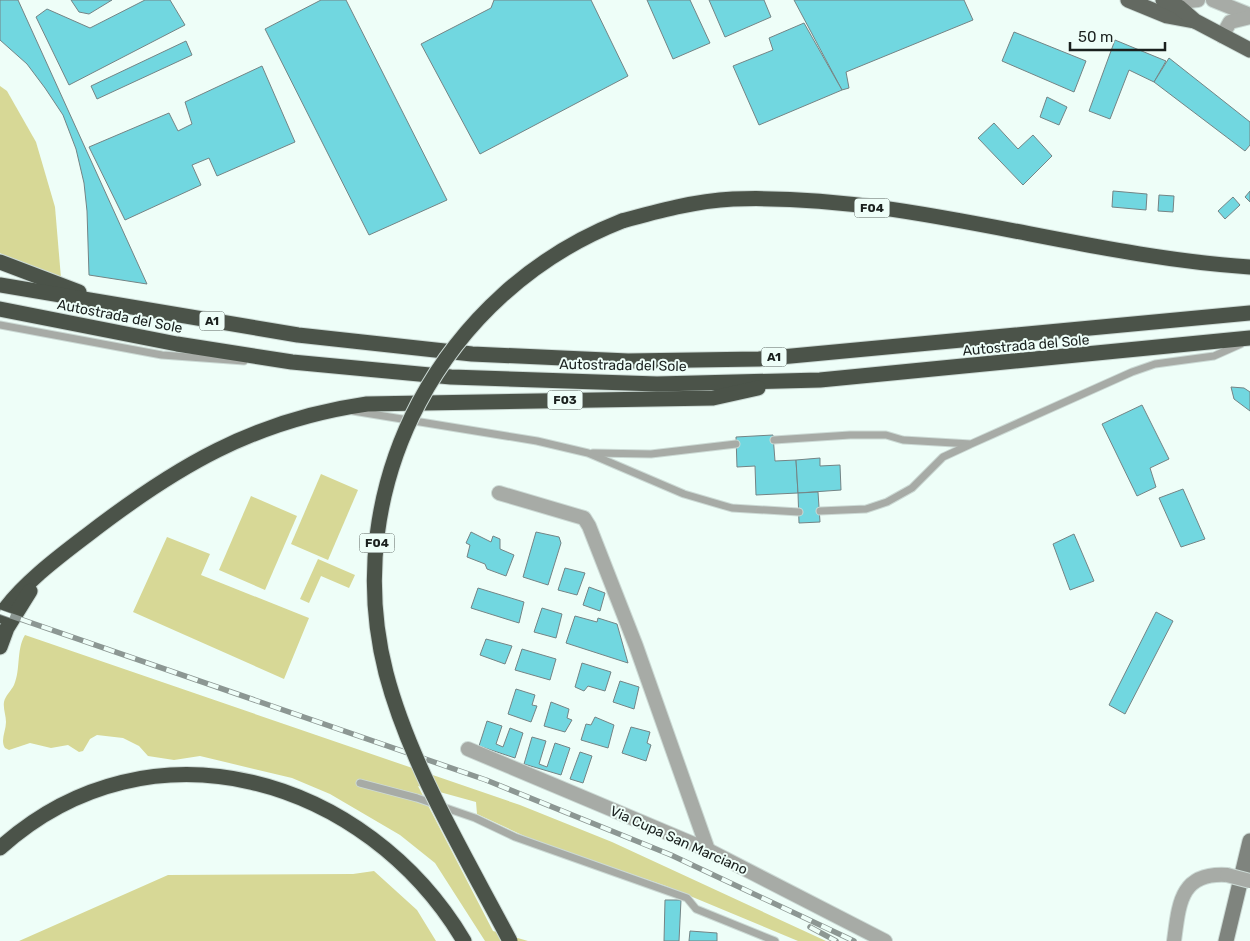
<svg xmlns="http://www.w3.org/2000/svg" width="1250" height="941" viewBox="0 0 1250 941" font-family="Rubik,sans-serif">
	<rect width="100%" height="100%" fill="#eefef8"/>
	<g fill="#d7d896">
		<path d="M0 86 7 91 36 142 55 207 61 278 16 262 0 253Z"/>
		<path d="M321 474 358 490 328 560 291 544Z"/>
		<path d="M251 496 297 516 265 590 219 570Z"/>
		<path d="M167 537 210 554 201 575 309 618 284 679 133 612Z"/>
		<path d="M318 559 355 575 349 588 321 576 309 603 300 599Z"/>
		<path d="M25 635 520 805 612 842 826 941H798L666 886 535 841 477 814 476 802 418 786 493 931 528 941H485L435 863 400 835 330 794 292 778 200 756 174 760 148 756 139 746 123 738 97 735 90 739 83 751 79 752 68 745 51 748 30 743 9 750 5 748C0 740 6 731 6 722 6 715 3 709 4 702 5 696 11 691 14 685 21 669 16 650 25 635Z"/>
		<path d="M374 871 417 910 436 941H19L168 875 353 874Z"/>
	</g>
	<g fill="#71d7e0" stroke="#748485">
		<path d="M0 0H18L147 284 89 275 87 211 84 183 76 149 63 115 45 88 27 64 0 40Z"/>
		<path d="M71 0H112L89 14 79 12Z"/>
		<path d="M145 0H170L185 25 69 85 36 17 47 9 90 28Z"/>
		<path d="M321 0H346L447 200 369 235 265 29Z"/>
		<path d="M494 0H591L628 76 480 154 421 44 491 8Z"/>
		<path d="M647 0H690L710 43 673 59Z"/>
		<path d="M709 0H764L771 17 725 37Z"/>
		<path d="M794 0H964L973 20 846 72 849 88 842 90Z"/>
		<path d="M804 23 842 90 759 125 733 66 773 50 769 38Z"/>
		<path d="M1014 32 1086 61 1074 92 1002 61Z"/>
		<path d="M1115 40 1166 61 1154 82 1129 70 1110 119 1089 111Z"/>
		<path d="M186 41 192 55 97 99 91 86Z"/>
		<path d="M1169 58 1250 122V145L1245 151 1154 82Z"/>
		<path d="M262 66 295 142 217 176 209 158 192 165 201 185 125 220 89 147 169 113 178 131 192 124 185 102Z"/>
		<path d="M1047 97 1067 107 1059 125 1040 117Z"/>
		<path d="M994 123 1018 149 1033 135 1052 156 1023 185 978 138Z"/>
		<path d="M1113 191 1147 194 1146 210 1112 207Z"/>
		<path d="M1250 191V202L1245 197Z"/>
		<path d="M1159 195 1174 196 1173 212 1158 211Z"/>
		<path d="M1233 197 1240 205 1225 219 1218 211Z"/>
		<path d="M1231 387 1244 388 1250 392V411L1234 399Z"/>
		<path d="M1142 405 1169 459 1150 468 1156 487 1137 496 1102 424Z"/>
		<path d="M773 435 775 461 796 460 798 493 756 495 755 466 737 467 736 437Z"/>
		<path d="M820 458V466L840 465 841 490 798 493 796 460Z"/>
		<path d="M1183 489 1205 539 1181 547 1159 498Z"/>
		<path d="M818 492 820 522 799 523 798 493Z"/>
		<path d="M471 532 491 542 493 536 500 539V549L514 555 506 576 487 569 485 564 467 557 470 545 466 543Z"/>
		<path d="M536 532 559 537 561 543 548 585 523 577Z"/>
		<path d="M1074 534 1094 581 1070 590 1053 544Z"/>
		<path d="M565 568 585 573 577 595 558 590Z"/>
		<path d="M589 587 605 593 600 611 583 605Z"/>
		<path d="M478 588 524 602 519 623 471 608Z"/>
		<path d="M542 608 562 614 556 638 534 632Z"/>
		<path d="M1156 612 1173 621 1125 714 1109 705Z"/>
		<path d="M575 616 597 622 598 618 617 624 628 663 566 643Z"/>
		<path d="M486 639 512 646 505 664 480 655Z"/>
		<path d="M522 649 556 659 550 680 515 670Z"/>
		<path d="M582 663 611 672 605 691 588 686 584 691 575 687Z"/>
		<path d="M620 681 639 687 634 709 613 702Z"/>
		<path d="M516 689 535 695 532 705 537 706 531 722 508 714Z"/>
		<path d="M551 702 569 709 567 718 572 720 565 732 544 726Z"/>
		<path d="M595 717 614 725 608 748 581 740 586 724 591 725Z"/>
		<path d="M487 721 502 726 496 744 503 747 510 728 523 733 515 758 479 746Z"/>
		<path d="M631 727 650 732 647 743 651 745 646 761 622 753Z"/>
		<path d="M532 737 546 741 539 764 547 767 555 743 570 748 561 775 524 764Z"/>
		<path d="M580 752 592 756 583 783 570 779Z"/>
		<path d="M665 900H681L679 941H664Z"/>
		<path d="M690 931 717 933V941H689Z"/>
	</g>
	<g fill="none" stroke-linecap="round" stroke-linejoin="round">
		<defs>
			<g id="lane">
				<path d="M0 325 162 355 244 361"/>
				<path d="M353 411 537 441 588 453 684 494 732 508 799 512"/>
				<path d="M774 440 850 435H886L903 440 971 444 1132 372 1155 364 1214 356 1241 344"/>
				<path d="M593 453 651 454 736 444"/>
				<path d="M820 511 866 509 887 502 912 488 943 457 969 445"/>
				<path d="M360 783 417 798 475 818 515 837 687 898 696 909 775 941"/>
			</g>
			<g id="street">
				<path d="M1213 0 1250 15"/>
				<path d="M1170 3 1198 0"/>
				<path d="M1222 36 1230 22 1250 17"/>
				<path d="M499 493 584 518 589 526 636 646 708 850"/>
				<path d="M468 749 708 850 885 941"/>
				<path d="M1174 941C1179 904 1180 872 1227 875"/>
			</g>
			<path id="secondary" d="M1226 941 1250 841"/>
			<g id="primary">
				<path d="M1128 0 1167 16 1194 21"/>
				<path d="M1163 0 1179 7 1195 21 1250 50"/>
			</g>
			<g id="highway">
				<path d="M622 221C658 211 695 201 733 199 908 193 1077 256 1250 267"/>
				<path d="M0 262 79 292"/>
				<path d="M0 285 298 335 472 354 628 361 759 359 1250 313"/>
				<path d="M0 309 177 344 292 362 451 377 657 384 820 380 1250 338"/>
				<path d="M0 616C20 586 57 558 86 536 175 467 254 420 367 404L713 398 758 388"/>
				<path d="M0 647 7 628 30 591"/>
				<path d="M0 848C151 712 367 778 464 941"/>
			</g>
		</defs>
		<use href="#lane" stroke="#ccdad5" stroke-width="9"/>
		<use href="#street" stroke="#ccdad5" stroke-width="16"/>
		<use href="#secondary" stroke="#ccdad5" stroke-width="17"/>
		<use href="#primary" stroke="#ccdad5" stroke-width="17"/>
		<use href="#highway" stroke="#ccdad5" stroke-width="17"/>
		<use href="#lane" stroke="#a7aba6" stroke-width="7"/>
		<use href="#street" stroke="#a7aba6" stroke-width="14"/>
		<use href="#secondary" stroke="#7f847e" stroke-width="15"/>
		<use href="#primary" stroke="#636961" stroke-width="15"/>
		<use href="#highway" stroke="#4b5349" stroke-width="15"/>
		<defs>
			<g id="rail">
				<path d="M0 612 486 780 671 855 854 941"/>
				<path d="M810 927 836 941"/>
			</g>
		</defs>
		<use href="#rail" stroke="#8c9793" stroke-width="5.5"/>
		<use href="#rail" stroke="#eefef8" stroke-width="4" stroke-dasharray="11" stroke-linecap="butt"/>
		<defs>
			<path id="street-bridge" d="M1227 875 1250 881"/>
			<path id="highway-bridge" d="M510 941C466 857 410 765 386 673 338 485 443 291 622 221"/>
		</defs>
		<use href="#street-bridge" stroke="#ccdad5" stroke-width="16" stroke-linecap="butt"/>
		<use href="#highway-bridge" stroke="#ccdad5" stroke-width="17" stroke-linecap="butt"/>
		<use href="#street-bridge" stroke="#a7aba6" stroke-width="14"/>
		<use href="#highway-bridge" stroke="#4b5349" stroke-width="15"/>
	</g>
	<g text-anchor="middle" stroke-width="4" stroke-linejoin="round" paint-order="stroke">
		<g fill="#eefef8" stroke="#5a635f" stroke-width="1">
			<rect x="854.5" y="198.5" width="35" height="19" rx="4"/>
			<rect x="199.5" y="311.5" width="25" height="19" rx="4"/>
			<rect x="761.5" y="347.5" width="25" height="19" rx="4"/>
			<rect x="547.5" y="390.5" width="35" height="19" rx="4"/>
			<rect x="359.5" y="533.5" width="35" height="19" rx="4"/>
		</g>
		<g font-size="12" font-weight="bold" fill="#1a201e">
			<text x="872" y="212">F04</text>
			<text x="212" y="325">A1</text>
			<text x="774" y="361">A1</text>
			<text x="565" y="404">F03</text>
			<text x="377" y="547">F04</text>
		</g>
		<g font-size="14" fill="#1a201e" stroke="#eefef8">
			<text transform="translate(120 316) rotate(11)" y="5">Autostrada del Sole</text>
			<text transform="translate(1026 345) rotate(-5)" y="5">Autostrada del Sole</text>
			<text transform="translate(623 365) rotate(1)" y="5">Autostrada del Sole</text>
			<text transform="translate(679 840) rotate(24)" y="5">Via Cupa San Marciano</text>
		</g>
	</g>
	<path d="M1070 42v8h95v-8" fill="none" stroke="#1a201e" stroke-width="2.5"/>
	<text x="1078" y="42" font-size="15" fill="#1a201e" stroke="#eefef8" stroke-width="4" paint-order="stroke">50 m</text>
</svg>
